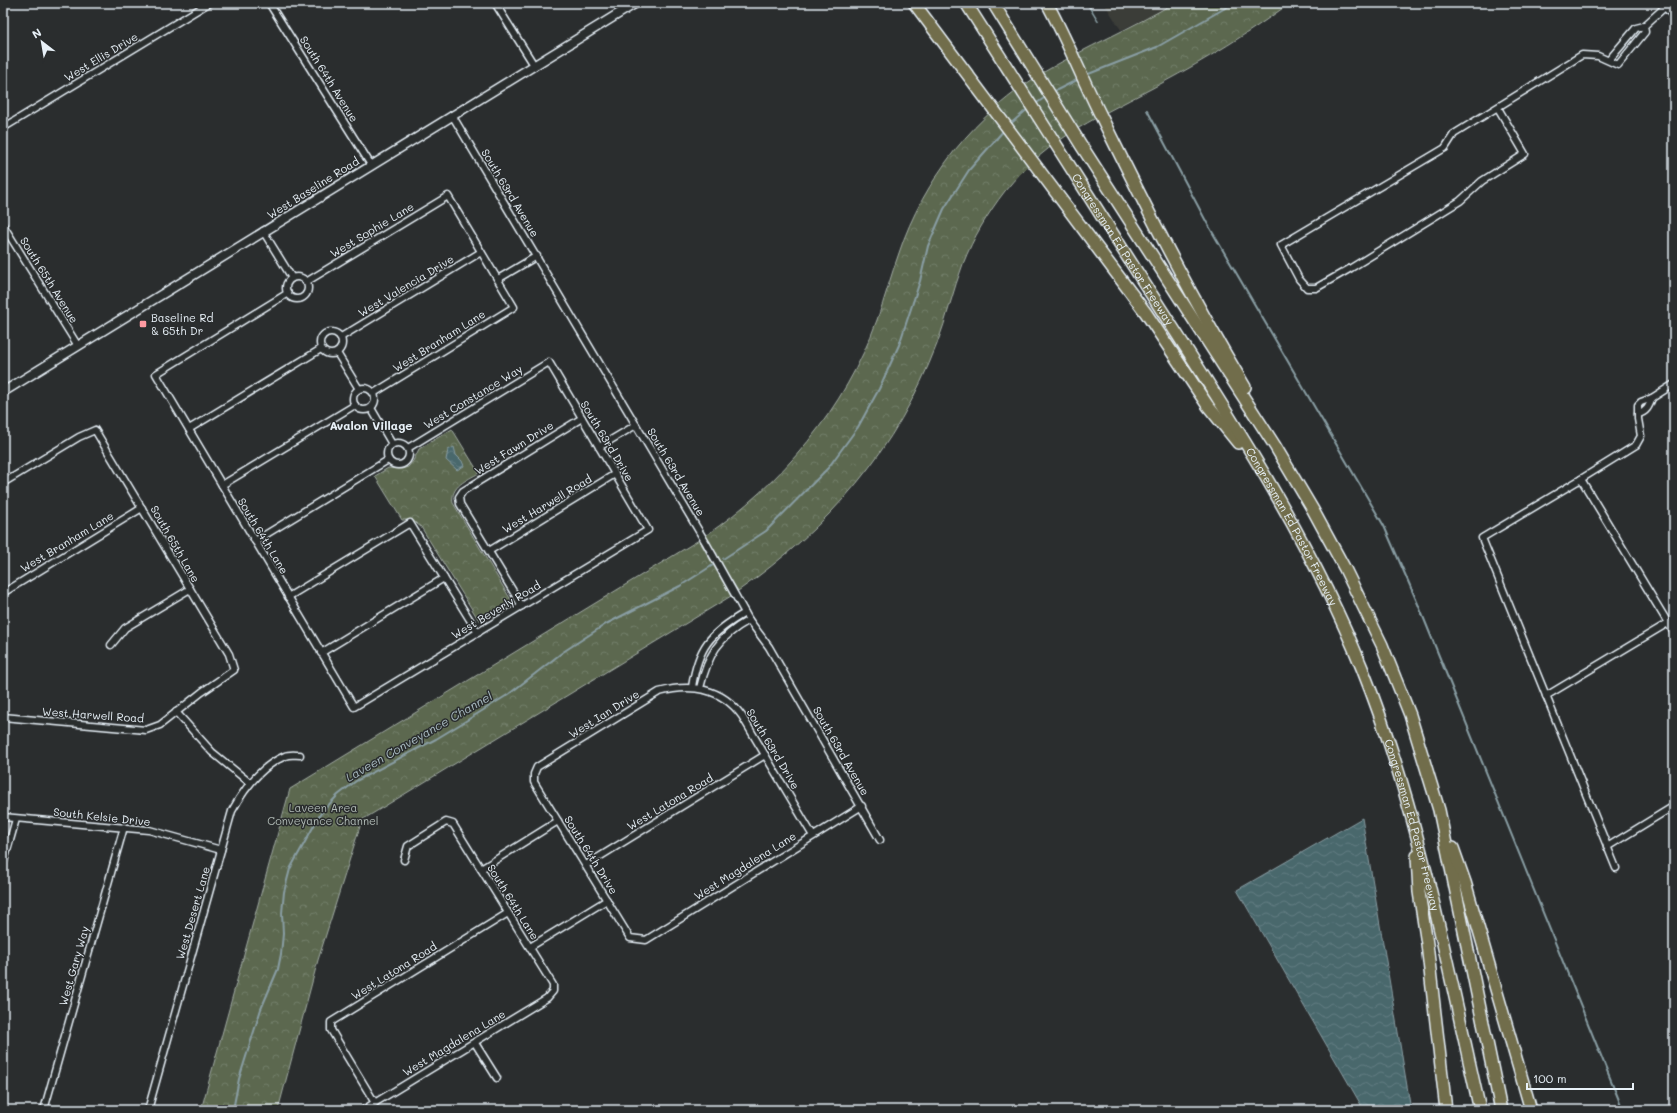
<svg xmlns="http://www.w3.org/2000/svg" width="1677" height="1113" viewBox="0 0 1677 1113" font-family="Mali,sans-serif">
	<defs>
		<pattern id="park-crowns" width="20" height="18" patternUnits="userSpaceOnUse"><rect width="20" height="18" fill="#5c6850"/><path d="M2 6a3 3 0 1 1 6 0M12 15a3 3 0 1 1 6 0" fill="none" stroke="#737e6a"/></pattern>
		<pattern id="water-waves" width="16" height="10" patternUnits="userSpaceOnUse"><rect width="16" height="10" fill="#49676c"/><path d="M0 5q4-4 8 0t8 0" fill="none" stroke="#637d82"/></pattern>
	</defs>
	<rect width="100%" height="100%" fill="#2a2d2e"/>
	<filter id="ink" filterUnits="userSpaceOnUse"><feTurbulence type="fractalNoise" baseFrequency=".025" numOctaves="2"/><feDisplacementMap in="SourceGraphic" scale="8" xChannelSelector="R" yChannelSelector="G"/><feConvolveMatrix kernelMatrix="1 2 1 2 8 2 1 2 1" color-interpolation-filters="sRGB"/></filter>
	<g filter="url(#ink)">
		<path fill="#3b3c38" d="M1104 3H1173L1159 12 1121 30Z"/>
		<g fill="url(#park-crowns)" stroke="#a2aca4">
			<path d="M1174 3H1290C1249 33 1207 59 1162 83 1103 115 1048 137 1005 191 988 213 973 238 963 264 953 290 947 318 937 344 896 451 830 526 738 591L705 536C782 483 845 409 877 320 885 298 891 275 899 253 911 216 931 181 955 150 980 119 1010 93 1044 72 1086 47 1132 28 1174 3Z"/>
			<path d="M452 429 479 473C467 480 450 486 453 503L511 600 508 607 482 621 478 619 421 527 412 520H402L375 476 388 468 402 469 408 467 413 461 419 449Z"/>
			<path d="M699 540 731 596 362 820 318 960 278 1110H201L290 789Z"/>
		</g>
		<g fill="url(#water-waves)" stroke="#899ea4">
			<path d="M454 447 456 455 462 461 464 466 457 470 446 460 448 450Z"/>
			<path d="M1362 818 1411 1110H1364L1237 890Z"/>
		</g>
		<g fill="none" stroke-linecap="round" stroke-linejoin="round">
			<g stroke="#899ea4" stroke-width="2">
				<path d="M1087 3 1098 21"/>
				<path d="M1086 75 1157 47 1234 3"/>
				<path d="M1053 92 1079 79"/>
				<path d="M1034 105 1047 96"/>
				<path d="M1147 110 1207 223 1384 526 1418 604 1623 1110"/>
				<path d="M1009 125 1029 108"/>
				<path d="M723 559 766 531 828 468 858 427 879 389 899 345 920 281 928 246 944 209 969 170 1005 129"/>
				<path d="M233 1110 239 1079 261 1009 278 969 281 954 283 934 282 913 284 892 290 869 321 813 338 795 356 781 436 739 469 719 509 694 563 652 606 624 680 586 713 565"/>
			</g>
			<defs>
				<g id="minor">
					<path d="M269 3 371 165"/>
					<path d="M495 3 534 65"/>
					<path d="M1609 60 1636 28 1644 26 1666 6"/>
					<path d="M1498 108 1525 154 1482 181 1460 201 1351 268 1316 288H1307L1299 279 1281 245 1445 148 1454 134 1582 55 1598 56 1618 65 1645 32 1644 26"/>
					<path d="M452 115 706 543 749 620 769 647 880 840"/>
					<path d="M3 128 209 3"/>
					<path d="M3 225 78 346"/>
					<path d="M263 231 292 278"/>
					<circle cx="297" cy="288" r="11"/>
					<path d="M498 279 537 256"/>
					<path d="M306 282 448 196 514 307 374 393"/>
					<path d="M288 293 156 374 354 707 648 530 549 362 408 448"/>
					<circle cx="331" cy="343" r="11"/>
					<path d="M341 337 481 252"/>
					<path d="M337 353 359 389"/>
					<path d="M1674 384 1652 398 1641 402 1638 405V419L1641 436 1636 445 1581 479 1674 633"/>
					<circle cx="364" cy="399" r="11"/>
					<path d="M371 408 392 444"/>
					<path d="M1638 414C1647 412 1649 406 1652 398"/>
					<path d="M189 429 321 349"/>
					<circle cx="398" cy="454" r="11"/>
					<path d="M599 447 636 425"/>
					<path d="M1581 479 1482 538 1616 868"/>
					<path d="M3 483 79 437 95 430 229 654 234 670 202 692 160 725 146 730 3 717"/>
					<path d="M222 485 355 405"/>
					<path d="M255 541 388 460"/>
					<path d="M489 551 615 474"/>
					<path d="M3 593 142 508"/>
					<path d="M288 597 410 523 478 633"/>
					<path d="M522 606 460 504 459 497 463 491 582 418"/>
					<path d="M111 645 125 628 190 589"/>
					<path d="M321 653 444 578"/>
					<path d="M692 687C698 647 710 633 745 613"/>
					<path d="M700 688C708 655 718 637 749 620"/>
					<path d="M1546 696 1668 623"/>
					<path d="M176 712 212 752 250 783"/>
					<path d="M3 817 149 830 221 850"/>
					<path d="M813 836 742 716C722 688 691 683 659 692L537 767 534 774V782L630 938 646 940 862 806"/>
					<path d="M1607 847 1674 806"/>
					<path d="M3 865 16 819"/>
					<path d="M586 865 765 755"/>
					<path d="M481 869 558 821"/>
					<path d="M530 947 607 900"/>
					<path d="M475 1043 497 1078"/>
					<path d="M375 1103 331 1030V1022L508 913"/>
					<path d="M44 1110 124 827"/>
					<path d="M148 1110 232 811C244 789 261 766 285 756 289 754 295 755 300 755"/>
					<path d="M363 1110 547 998 553 991V985L453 824 446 822 408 846 404 860"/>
				</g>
				<g id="secondary">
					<path d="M1662 3 1674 15"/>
					<path d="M3 392 636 3"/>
				</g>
				<g id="motorway">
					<path d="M914 3 1146 313 1208 406 1238 443"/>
					<path id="s1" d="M966 3C1024 94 1081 185 1139 275 1220 401 1305 528 1362 668 1419 810 1446 961 1480 1110"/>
					<path d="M993 3 1081 145 1275 446 1313 510 1345 569 1382 645 1410 715 1439 810 1501 1110"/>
					<path d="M1047 3C1067 40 1082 78 1101 116 1146 208 1192 299 1245 387"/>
					<path d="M1453 848 1465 882 1531 1110"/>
					<path d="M1417 856 1419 892 1427 944 1446 1110"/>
				</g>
			</defs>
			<use href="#minor" stroke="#e8f1f8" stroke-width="9"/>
			<use href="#secondary" stroke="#e8f1f8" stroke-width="11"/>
			<use href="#motorway" stroke="#e8f1f8" stroke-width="14"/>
			<use href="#minor" stroke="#2a2d2e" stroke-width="6"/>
			<use href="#secondary" stroke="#2a2d2e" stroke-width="8"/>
			<use href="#motorway" stroke="#716d4b" stroke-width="11"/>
		</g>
	</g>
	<rect fill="#ff9aa2" stroke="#2a2d2e" stroke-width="1.5" x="139" y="320" width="8" height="8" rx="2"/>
	<g text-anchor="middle" stroke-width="3" stroke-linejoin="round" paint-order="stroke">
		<g font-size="11" fill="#e8f1f8" stroke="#2a2d2e">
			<text transform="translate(101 57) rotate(-31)" y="4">West Ellis Drive</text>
			<text transform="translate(329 79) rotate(58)" y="4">South 64th Avenue</text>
			<text transform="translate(313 188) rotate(-32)" y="4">West Baseline Road</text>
			<text transform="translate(510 193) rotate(59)" y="4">South 63rd Avenue</text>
			<text transform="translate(372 230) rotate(-31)" y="4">West Sophie Lane</text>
			<text dy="4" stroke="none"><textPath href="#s1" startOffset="292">Congressman Ed Pastor Freeway</textPath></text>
			<text transform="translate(49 280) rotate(58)" y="4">South 65th Avenue</text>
			<text transform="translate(406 286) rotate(-31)" y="4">West Valencia Drive</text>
			<text transform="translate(439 341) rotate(-32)" y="4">West Branham Lane</text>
			<text transform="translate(473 397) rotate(-31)" y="4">West Constance Way</text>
			<text transform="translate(607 441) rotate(59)" y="4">South 63rd Drive</text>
			<text transform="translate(514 448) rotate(-32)" y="4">West Fawn Drive</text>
			<text transform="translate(676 472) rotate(59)" y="4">South 63rd Avenue</text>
			<text transform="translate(547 504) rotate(-31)" y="4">West Harwell Road</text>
			<text dy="4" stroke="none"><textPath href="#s1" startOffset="617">Congressman Ed Pastor Freeway</textPath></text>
			<text transform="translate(263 536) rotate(59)" y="4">South 64th Lane</text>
			<text transform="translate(67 542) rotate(-31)" y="4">West Branham Lane</text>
			<text transform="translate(175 544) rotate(60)" y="4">South 65th Lane</text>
			<text transform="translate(496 610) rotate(-31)" y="4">West Beverly Road</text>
			<text transform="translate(604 714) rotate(-32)" y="4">West Ian Drive</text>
			<text transform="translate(93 715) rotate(4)" y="4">West Harwell Road</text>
			<text transform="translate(773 749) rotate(59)" y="4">South 63rd Drive</text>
			<text transform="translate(841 751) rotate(60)" y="4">South 63rd Avenue</text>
			<text transform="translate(670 802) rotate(-31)" y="4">West Latona Road</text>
			<text transform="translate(102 817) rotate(6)" y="4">South Kelsie Drive</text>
			<text dy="4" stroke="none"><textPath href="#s1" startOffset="940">Congressman Ed Pastor Freeway</textPath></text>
			<text transform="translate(591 855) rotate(58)" y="4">South 64th Drive</text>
			<text transform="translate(745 866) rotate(-32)" y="4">West Magdalena Lane</text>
			<text transform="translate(513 902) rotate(58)" y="4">South 64th Lane</text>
			<text transform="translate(193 913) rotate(-74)" y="4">West Desert Lane</text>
			<text transform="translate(74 966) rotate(-74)" y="4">West Gary Way</text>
			<text transform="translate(394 971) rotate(-32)" y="4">West Latona Road</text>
			<text transform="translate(454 1043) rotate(-31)" y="4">West Magdalena Lane</text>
		</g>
		<g font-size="11" fill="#e8f1f8" stroke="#2a2d2e" text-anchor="start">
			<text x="151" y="322">Baseline Rd<tspan x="151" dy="13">&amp; 65th Dr</tspan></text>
		</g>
		<g font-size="11" fill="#b0bab5" stroke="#2a2d2e">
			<text x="323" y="812">Laveen Area<tspan x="323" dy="13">Conveyance Channel</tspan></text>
		</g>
		<g font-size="12" font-weight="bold" fill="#e8f1f8" stroke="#2a2d2e">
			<text x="371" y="430">Avalon Village</text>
		</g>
		<g font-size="12" font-style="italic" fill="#a8bac0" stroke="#2a2d2e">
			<text transform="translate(419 737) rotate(-30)" y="4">Laveen Conveyance Channel</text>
		</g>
	</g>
	<rect width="1677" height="1113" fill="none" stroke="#2a2d2e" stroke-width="16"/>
	<rect x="8" y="8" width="1661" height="1097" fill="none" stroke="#e8f1f8" stroke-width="1.5" filter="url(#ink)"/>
	<g transform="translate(42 42) rotate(329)" stroke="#2a2d2e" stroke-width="3" paint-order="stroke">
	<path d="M0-3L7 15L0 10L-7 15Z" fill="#e8f1f8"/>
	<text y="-6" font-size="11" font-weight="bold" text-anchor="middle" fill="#e8f1f8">N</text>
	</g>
	<path d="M1527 1083v6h106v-6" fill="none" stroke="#e8f1f8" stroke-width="2"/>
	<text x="1533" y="1083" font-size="12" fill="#e8f1f8" stroke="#2a2d2e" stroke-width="3" paint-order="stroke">100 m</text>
</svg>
